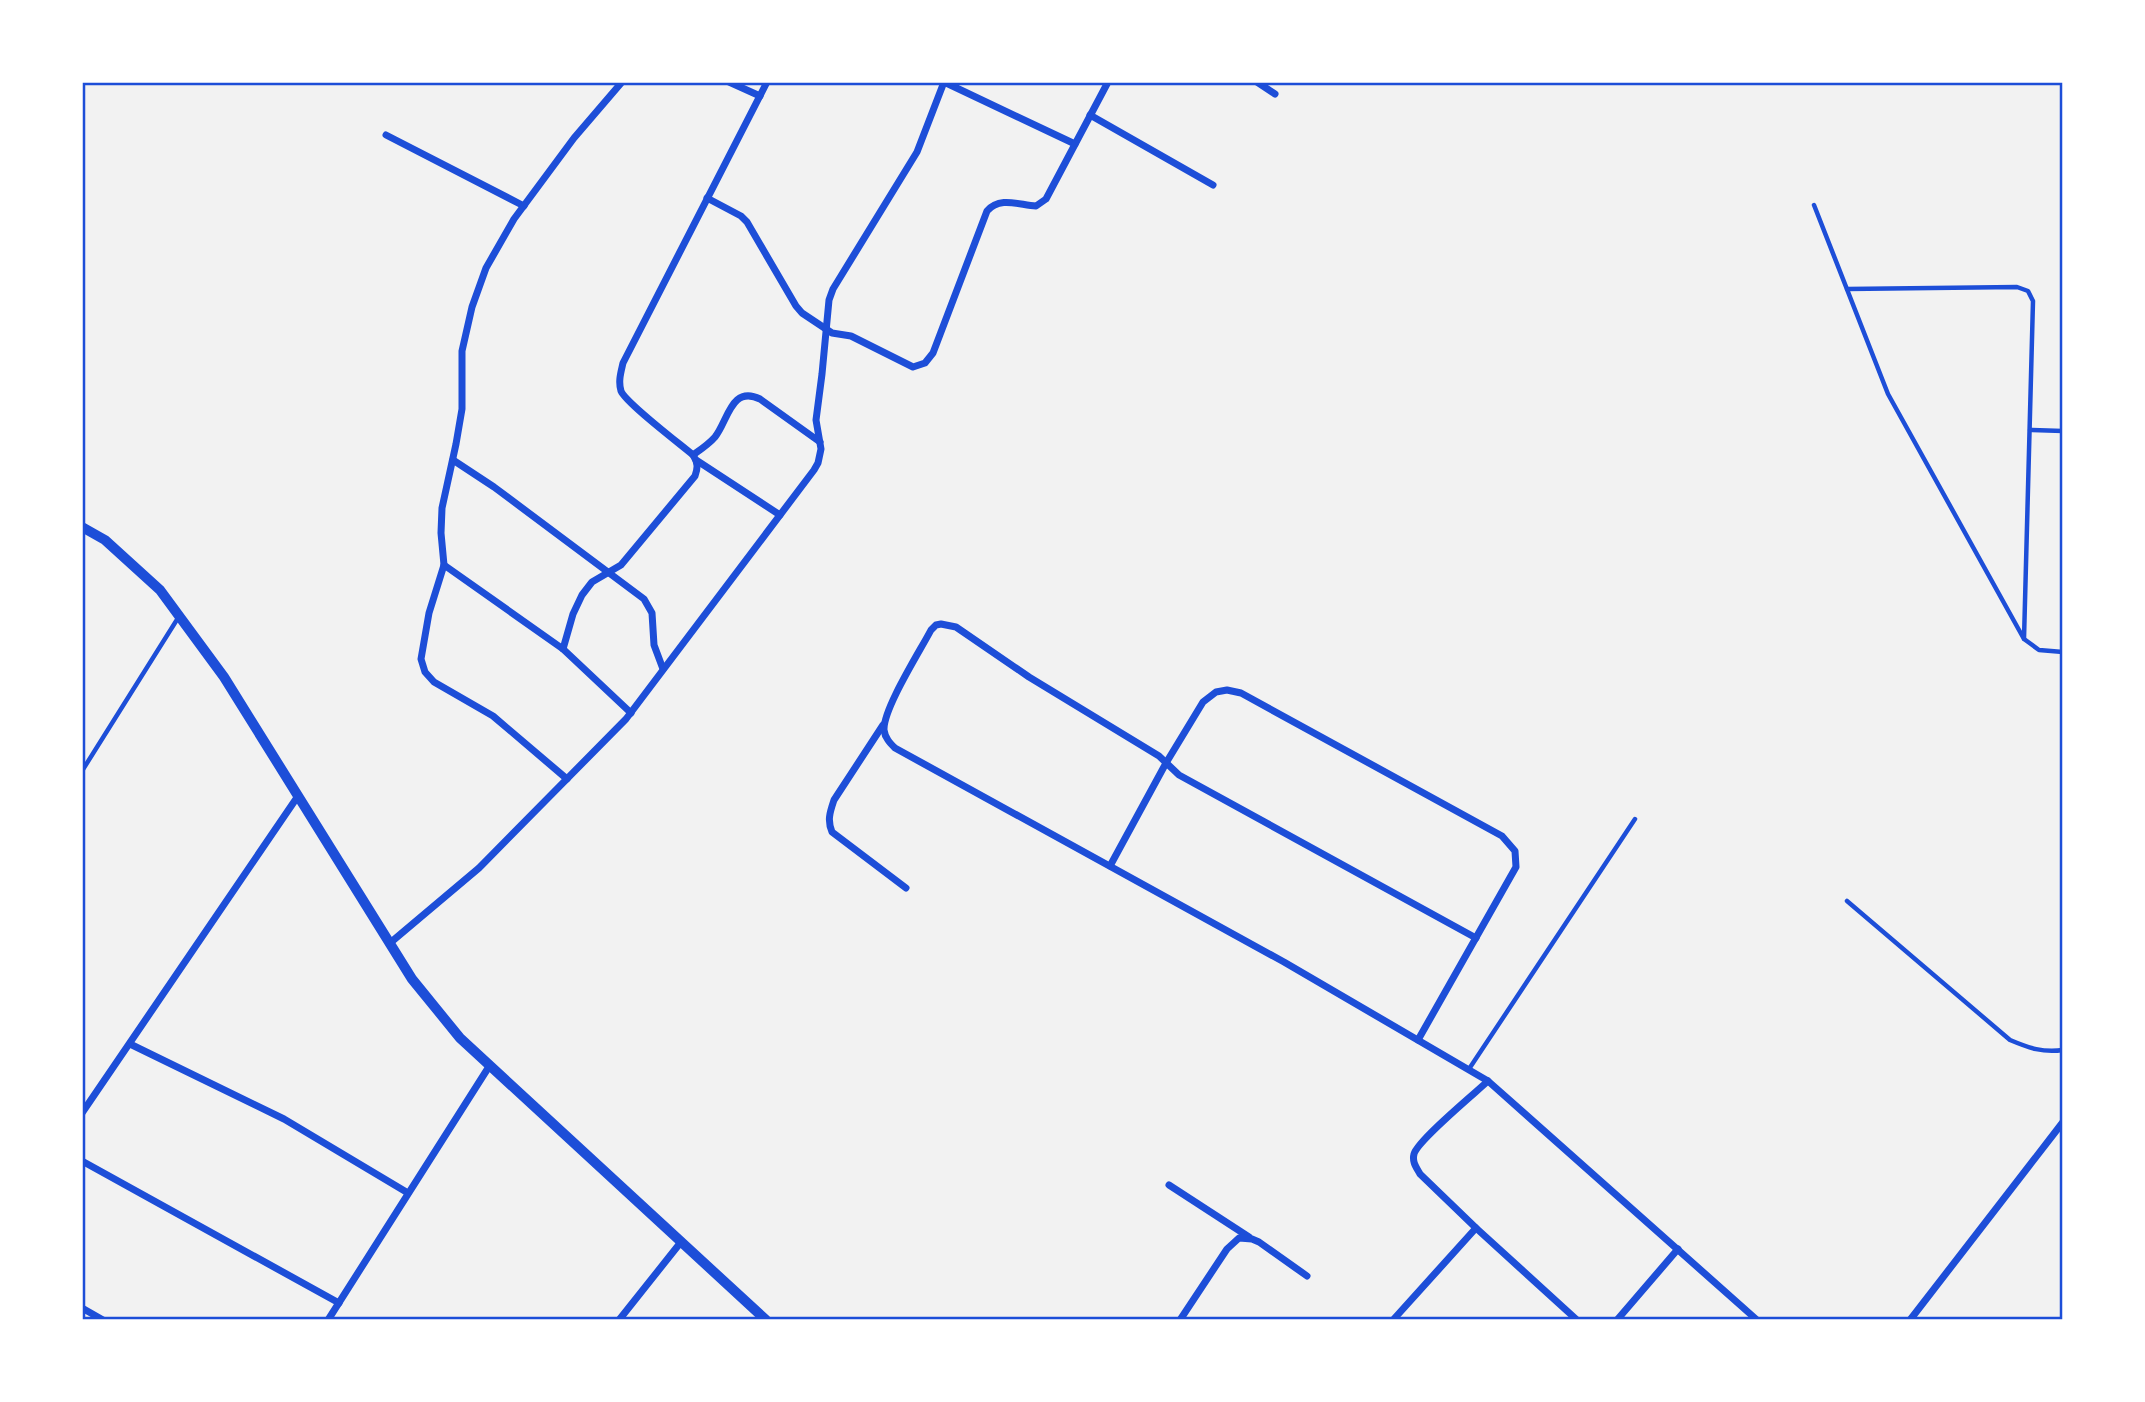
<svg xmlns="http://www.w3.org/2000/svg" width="2145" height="1402" viewBox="0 0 2145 1402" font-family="'Space Grotesk',sans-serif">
	<rect width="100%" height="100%" fill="#f2f2f2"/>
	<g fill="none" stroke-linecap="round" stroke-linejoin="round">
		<g stroke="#1d4ed8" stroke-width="4.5">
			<path d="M1814 205 1888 394 2024 639 2039 650 2063 652"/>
			<path d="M1847 289 2017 287 2028 291 2033 301 2024 639"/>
			<path d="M2030 430 2063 431"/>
			<path d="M82 771 178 618"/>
			<path d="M1847 901 2010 1040C2029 1048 2043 1053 2063 1050"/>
			<path d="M1469 1069 1635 819"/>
		</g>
		<g stroke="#1d4ed8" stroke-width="7">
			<path d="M729 82 760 96"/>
			<path d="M944 82 1075 144"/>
			<path d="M1257 82 1275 94"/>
			<path d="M1090 115 1213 185"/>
			<path d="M386 135 524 206"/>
			<path d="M707 198 741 216 747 222 796 306 802 313 832 333 851 336 913 367 925 363 933 353 987 211C1000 196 1019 205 1036 206L1046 199 1108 82"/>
			<path d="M693 455C700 450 709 444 715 437 728 421 731 385 760 399L820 442"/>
			<path d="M453 460 494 487 644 599 652 613 654 645 663 669"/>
			<path d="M696 460 780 515"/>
			<path d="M444 565 563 649 631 713"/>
			<path d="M563 649 573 614 582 595 592 582 621 565 695 476C698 468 698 463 693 455 680 444 626 403 621 391 618 381 621 372 623 363L767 82"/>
			<path d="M883 725 834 800C830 812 827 820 832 832L906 888"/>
			<path d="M567 779 493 716 434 682 425 672 421 659 429 613 444 565 441 533 442 508 456 444 462 409V351L472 307 486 268 514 219 574 138 622 82"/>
			<path d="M1110 866 1166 763 1203 702 1216 692 1227 690 1241 693 1502 836 1515 851 1516 867 1418 1040"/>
			<path d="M1476 938 1179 775 1159 756 1029 677 956 627 941 624 936 625 931 630C920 651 883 709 884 730 885 738 890 743 895 748L1284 962 1488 1081 1757 1320"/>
			<path d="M390 943 479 868 626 719 814 470 818 463 821 449 816 420 822 374 829 300 833 289 917 152 944 82"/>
			<path d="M130 1044 284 1119 408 1193"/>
			<path d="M1488 1081C1475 1093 1417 1141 1414 1154 1412 1162 1416 1167 1420 1174L1476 1228 1577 1320"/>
			<path d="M82 1113 298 796"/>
			<path d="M82 1161 339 1303"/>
			<path d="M1169 1185 1249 1237"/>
			<path d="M82 1308 103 1320"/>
			<path d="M328 1320 490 1065"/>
			<path d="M619 1320 681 1242"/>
			<path d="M1180 1320 1227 1249 1239 1238 1252 1239 1259 1242 1307 1276"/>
			<path d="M1393 1320 1476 1228"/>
			<path d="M1617 1320 1678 1249"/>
			<path d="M1910 1320 2063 1122"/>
		</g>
		<path stroke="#1d4ed8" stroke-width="10" d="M82 527 105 540 160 590 224 677 412 979 460 1038 766 1320"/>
	</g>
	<rect width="2145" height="1402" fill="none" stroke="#ffffff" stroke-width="168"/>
	<rect x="84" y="84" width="1977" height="1234" fill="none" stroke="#1d4ed8" stroke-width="2.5"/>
</svg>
